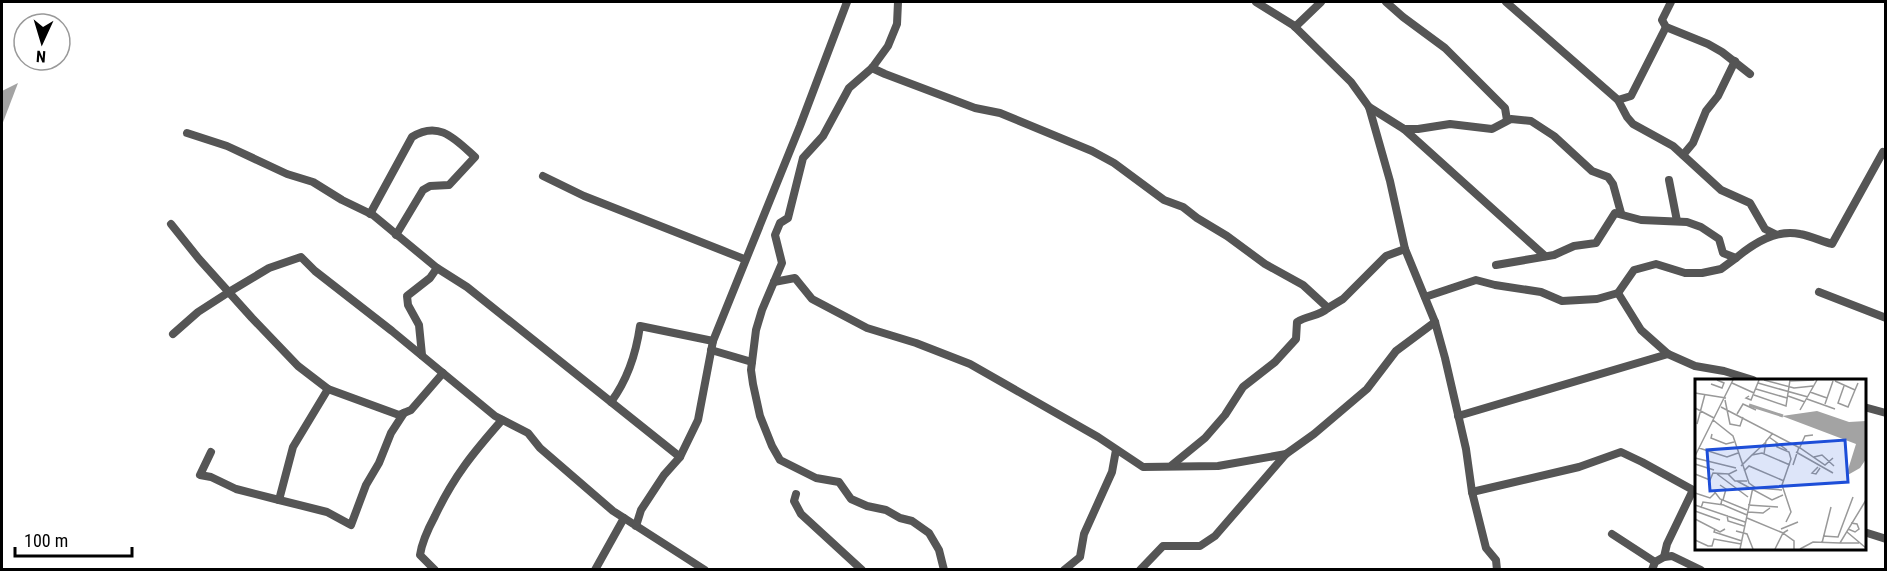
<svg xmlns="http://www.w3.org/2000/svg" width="1887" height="571" viewBox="0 0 1887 571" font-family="'Roboto Condensed',sans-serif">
	<rect width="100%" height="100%" fill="#fff"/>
	<path fill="#a3a3a3" d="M18 83 2 125V91Z"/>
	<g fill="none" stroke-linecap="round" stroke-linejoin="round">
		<g stroke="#555" stroke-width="8">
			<path d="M898 2 897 24 888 46 872 68 849 88 823 136 803 158 788 218 780 223 775 235 782 263 762 310 756 330 751 370 753 384 760 416 772 446 780 460 816 478 839 482 851 499 867 506 886 510 900 518 912 521 929 533 939 550 944 570"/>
			<path d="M1256 2 1293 25 1351 82 1369 107 1390 181 1405 249 1435 322 1445 358 1466 449 1472 492 1486 548 1496 560 1497 570"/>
			<path d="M1386 2 1403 17 1445 48 1505 108 1507 120"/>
			<path d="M1506 2 1618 100 1627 117 1633 124 1673 146 1721 190 1750 203 1765 229 1775 234"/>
			<path d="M1671 2 1662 20 1666 27 1708 44 1722 52 1750 74"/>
			<path d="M1295 27 1321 2"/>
			<path d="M872 68 885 74 975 108 1000 113 1092 151 1114 163 1164 200 1183 207 1197 218 1227 236 1265 264 1303 285 1328 308 1343 299 1386 256 1405 249"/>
			<path d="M1618 100 1631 96 1666 27"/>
			<path d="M1369 107 1404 129H1418L1450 124 1492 129 1511 119 1531 121 1554 136 1592 171 1608 177 1613 184 1621 213"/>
			<path d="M1404 129 1545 256"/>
			<path d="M187 133 227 146 287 174 313 182 342 200 373 215 437 268 467 287 680 457"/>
			<path d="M1683 155 1693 143 1706 111 1718 96 1735 61"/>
			<path d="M543 176 584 196 744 259"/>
			<path d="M1669 180 1677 221"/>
			<path d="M370 214 412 137C439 120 455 139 475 157L449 185 430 186 423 190 396 235"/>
			<path d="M171 224 199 259 252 318 298 366 328 389 399 415 411 410 443 373"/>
			<path d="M1496 265 1554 255 1574 246 1596 243 1615 213 1641 220 1687 222 1701 227 1719 239 1723 253 1736 258C1754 243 1776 229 1800 234 1811 236 1821 241 1832 244L1883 152 1886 154"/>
			<path d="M774 282 795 278 812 299 867 328 916 343 970 364 1098 437 1143 467 1218 466 1286 454 1314 434 1367 389 1396 351 1435 322"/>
			<path d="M1819 292 1886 318"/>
			<path d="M1618 293 1641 330 1668 354 1695 366 1724 371 1753 380"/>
			<path d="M1425 297 1476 280 1495 285 1541 292 1562 301 1597 299 1618 293 1634 270 1656 264 1685 273H1702L1721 269 1736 258"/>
			<path d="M173 334 198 312 229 292 269 268 301 257 315 271 392 331 495 416 528 433 540 448 613 511 705 570"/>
			<path d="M711 350 752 362"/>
			<path d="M422 355 419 325 408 305 407 296 430 278 437 268"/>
			<path d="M611 402C628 379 636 354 640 326L713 341"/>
			<path d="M1864 407 1886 413"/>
			<path d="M1458 416 1668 354"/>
			<path d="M211 452 200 475 211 477 236 489 279 500 293 447 328 389"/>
			<path d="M1172 465 1205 438 1225 415 1243 387 1275 362 1296 339 1297 322C1308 315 1318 317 1328 308"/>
			<path d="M1472 492 1579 467 1621 452 1642 462 1693 490H1696"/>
			<path d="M796 494 794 501 801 514 862 570"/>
			<path d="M279 500 327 512 351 525 366 485 379 463 391 433 404 413"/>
			<path d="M636 526 641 510 664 475 680 457 698 420 713 341 800 126 847 2"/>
			<path d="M1864 532 1886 539"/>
			<path d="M1612 534 1655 562"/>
			<path d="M1664 557 1672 556 1701 570"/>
			<path d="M435 570 420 555C422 541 428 529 435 516 454 476 473 453 502 420"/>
			<path d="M595 570 624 518"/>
			<path d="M1064 570 1080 557 1084 534 1112 472 1116 450"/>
			<path d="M1140 570 1163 546H1200L1215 536 1286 454"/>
			<path d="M1652 570 1655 562 1664 557 1667 544 1693 490"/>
		</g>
	</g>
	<g transform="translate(1695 379)">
		<rect width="171" height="171" fill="#fff"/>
		<path d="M122 32 154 43 171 42V80L165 89 151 97 161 65 87 37Z" fill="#a3a3a3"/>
		<path fill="none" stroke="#a3a3a3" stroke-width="3" d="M54 26 88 37"/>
		<path fill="none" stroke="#999" stroke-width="1.5" d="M69 1 99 9 118 7M95 2 119 1M140 2 160 11 163 4M37 4 59 14M63 4 113 18M16 5 27 9 29 4 22 1M149 7 143 24 153 28 160 11M61 10 92 19M115 13 132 19M0 14 31 19M59 16 91 27 95 1M54 17 51 19 56 21 64 1M93 17 110 23M112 20 140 30M30 21 35 45 45 47 48 38M130 25 138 2M26 28 105 69 130 86 138 79M0 29 19 39M105 31 122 1M42 35 48 25 61 31M18 41 38 57 54 104 61 109 87 111M2 45 10 15M17 55 16 59 31 65 39 63M74 58 92 71M81 63 82 68 94 73 96 80 87 106 96 133 91 143M105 68 110 57 118 56M4 69 32 78 43 74M101 73 138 94M69 75 71 62 78 54M57 76 71 63M0 77 38 1M119 78 127 76 139 87M0 79 41 89M0 85 19 91M98 86 104 68M46 87 57 76 67 74 95 86M123 88 117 94 121 95 125 89M49 92 54 87 89 102M0 95 15 101 18 94 34 95 42 91M22 95 53 118M33 95 40 102H52M42 102 77 121 88 116M25 106 31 110 28 121M19 112 25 120 52 131M0 114 15 119 20 114M27 120 26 125 52 136M0 126 50 143M53 126 83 128M6 129 8 123 29 126M0 132 25 141M53 133 68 134 75 129M32 136 33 142 49 147M52 139 88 154 80 170M0 140 25 153 30 150M20 150 19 153 47 162M86 150 103 143M153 150 160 153 164 150 162 145 156 144M93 151 88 154 99 162V170M41 152 52 155 58 170M152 153 171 169M128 157 143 158 158 118M0 161 13 167H17L19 160 46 165M127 164 136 128M145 164H164M45 170 58 108M105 170 118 163 145 164 171 121"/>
		<path fill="#1d4ed8" fill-opacity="0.15" stroke="#1d4ed8" stroke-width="3" d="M150 61 153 103 15 112 12 71Z"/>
		<rect width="171" height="171" fill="none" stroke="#000" stroke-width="3"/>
	</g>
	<rect width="1887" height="571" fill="none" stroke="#000000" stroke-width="6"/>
	<g transform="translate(42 42) rotate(184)"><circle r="28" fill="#ffffff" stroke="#999999" stroke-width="1.5"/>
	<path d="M0-4.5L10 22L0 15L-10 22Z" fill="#000000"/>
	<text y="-9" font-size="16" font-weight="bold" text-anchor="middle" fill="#000000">N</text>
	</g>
	<path d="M15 547v9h117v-9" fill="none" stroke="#000000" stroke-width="3"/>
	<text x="24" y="547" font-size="18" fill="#000000" stroke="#ffffff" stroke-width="4.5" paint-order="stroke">100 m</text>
</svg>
